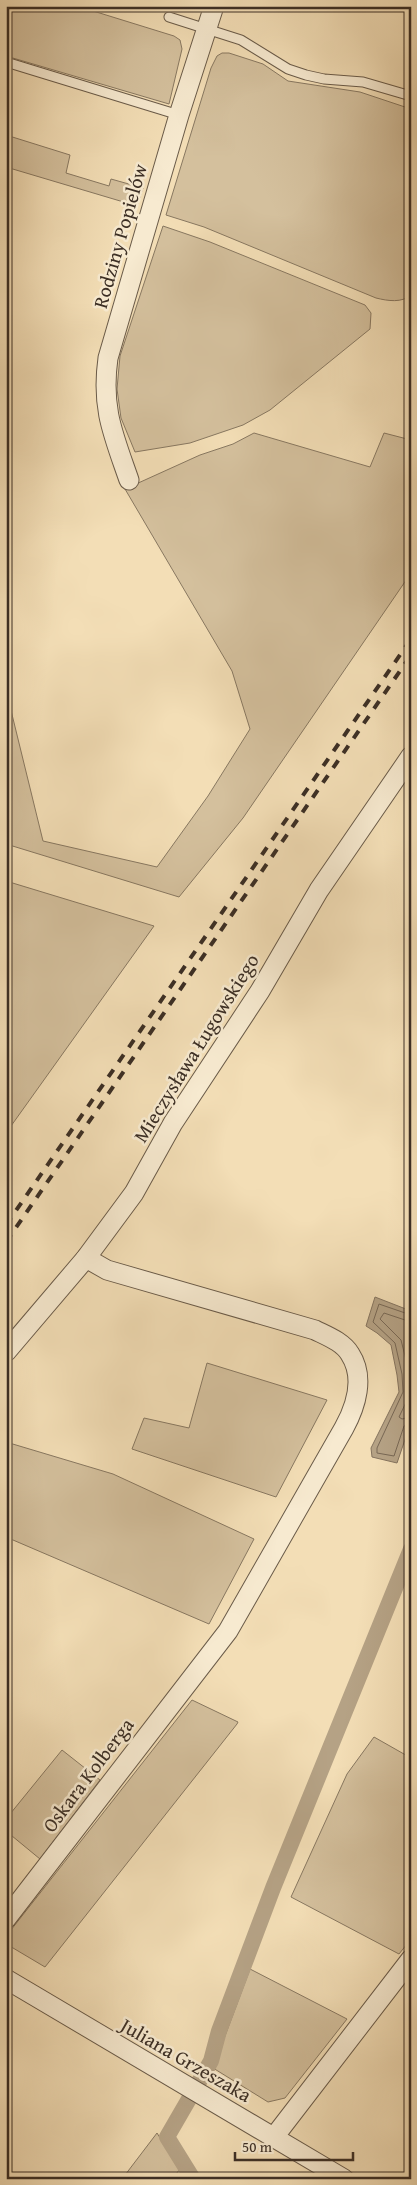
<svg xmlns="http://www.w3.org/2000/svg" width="417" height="2185" viewBox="0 0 417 2185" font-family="'Gentium Book Plus',serif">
	<rect width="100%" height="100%" fill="#f3deb6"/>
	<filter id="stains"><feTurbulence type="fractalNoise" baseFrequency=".004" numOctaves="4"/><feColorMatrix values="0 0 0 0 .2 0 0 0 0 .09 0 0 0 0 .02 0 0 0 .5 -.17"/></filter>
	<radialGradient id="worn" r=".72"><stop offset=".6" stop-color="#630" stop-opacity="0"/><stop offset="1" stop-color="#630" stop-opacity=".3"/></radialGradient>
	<g fill="#d4c09d" stroke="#887861">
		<path d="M6 6H77L174 36 180 40 182 49 169 104 6 56Z"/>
		<path d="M222 53H229L263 64 288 81 360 92 411 109V295C402 303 388 301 376 298L204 227 166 215 211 68 217 56Z"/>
		<path d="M6 135 70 155 66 173 109 186 111 179 143 188 137 206 6 167Z"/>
		<path d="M163 226 210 242 365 305 371 313 370 329 270 410 243 425 190 443 135 452 121 418 117 389 120 356Z"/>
		<path d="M254 433 370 467 384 433 411 440V573L243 818 179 897 6 844V690L43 841 157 867 208 796 250 729 232 671 125 489 200 455 233 444Z"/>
		<path d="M6 881 154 926 6 1133Z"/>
		<path d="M207 1363 327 1400 276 1497 132 1449 144 1418 189 1428Z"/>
		<path d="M6 1442 113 1474 254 1539 209 1624 6 1537Z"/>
		<path d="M192 1700 238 1722 237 1724 45 1967 8 1945 7 1935Z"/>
		<path d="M374 1737 411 1758V1939L399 1954 291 1897 347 1774Z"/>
		<path d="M62 1750 100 1780 40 1859 6 1831V1819Z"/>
		<path d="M250 1969 347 2019 285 2098 268 2102 213 2068Z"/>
		<path d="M157 2133 180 2169 172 2179H122Z"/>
	</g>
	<path fill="#b5a285" stroke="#85745f" d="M375 1297 411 1311V1422L397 1463 372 1457 371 1448 399 1392 397 1375 391 1345 377 1333 366 1326Z"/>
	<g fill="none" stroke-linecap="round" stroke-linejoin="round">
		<g stroke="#786855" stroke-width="1">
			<path d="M411 1315 379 1304 373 1322 395 1343 402 1374 403 1392 377 1448V1453L394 1456 404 1426 411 1423"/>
			<path d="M411 1322 384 1313 380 1319 401 1340 409 1372 410 1394 399 1417 402 1419 411 1417"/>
		</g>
		<path stroke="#b5a285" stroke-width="16" d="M193 2179 167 2137 211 2061 219 2031 273 1888 411 1549"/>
		<defs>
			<g id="service">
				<path d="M169 17 241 40 288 69 306 75 324 79 363 82 411 96"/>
				<path d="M6 62 179 115"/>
			</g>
			<g id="minor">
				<path d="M129 480C113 434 101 408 108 358L179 115 214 6"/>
				<path d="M6 1352 86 1258 134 1193 173 1123 260 991 319 890 411 756"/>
				<path d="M6 1919 228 1631 344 1428C356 1406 365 1377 350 1354 343 1342 327 1336 315 1330L107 1270 86 1258"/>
				<path d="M6 1979 344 2179"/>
				<path d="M274 2137 411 1959"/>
			</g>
		</defs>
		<use href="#service" stroke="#6a5b49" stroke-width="11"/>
		<use href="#minor" stroke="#6a5b49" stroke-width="21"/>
		<use href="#service" stroke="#f7ead0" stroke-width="9"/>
		<use href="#minor" stroke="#f7ead0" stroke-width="19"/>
		<g stroke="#3c2f25" stroke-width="4" stroke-dasharray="9 9" stroke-linecap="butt">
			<path d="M6 1225 411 639"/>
			<path d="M6 1242 411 655"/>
		</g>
	</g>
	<g text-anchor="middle" stroke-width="5" stroke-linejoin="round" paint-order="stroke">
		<g font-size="20" fill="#3c2f25" stroke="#f7ead0">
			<text transform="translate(120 236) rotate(-74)" y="7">Rodziny Popielów</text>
			<text transform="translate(196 1048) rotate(-58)" y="7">Mieczysława Ługowskiego</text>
			<text transform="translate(88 1775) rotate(-53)" y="7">Oskara Kolberga</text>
			<text transform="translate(186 2060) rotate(30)" y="7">Juliana Grzeszaka</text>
		</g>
	</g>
	<rect width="417" height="2185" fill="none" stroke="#f3deb6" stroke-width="25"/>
	<rect x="8" y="8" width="402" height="2170" fill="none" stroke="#3c2f25" stroke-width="2.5"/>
	<rect x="12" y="12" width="392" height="2160" fill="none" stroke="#3c2f25"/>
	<path d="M235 2152v8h118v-8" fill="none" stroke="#3c2f25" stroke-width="2.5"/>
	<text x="242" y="2152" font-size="15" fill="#3c2f25" stroke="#f7ead0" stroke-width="4" paint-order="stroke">50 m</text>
	<rect width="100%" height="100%" filter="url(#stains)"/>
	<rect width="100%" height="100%" fill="url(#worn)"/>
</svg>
